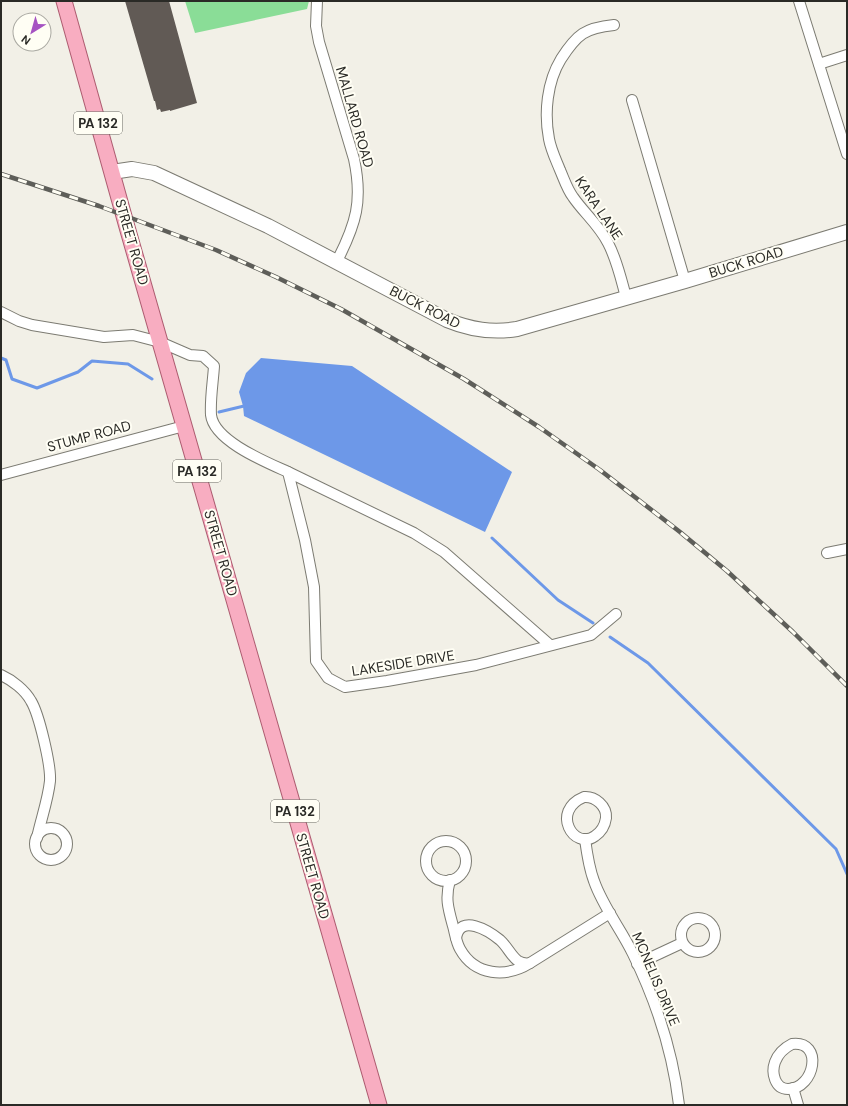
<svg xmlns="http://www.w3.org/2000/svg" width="848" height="1106" viewBox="0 0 848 1106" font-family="'DM Sans',sans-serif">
	<rect width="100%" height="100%" fill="#f2f0e7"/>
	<path fill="#8add97" d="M185 1H309L307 9 195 33Z"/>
	<path fill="#6d98e8" d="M261 358 352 366 512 472 485 532 244 416 243 406 239 392 246 373Z"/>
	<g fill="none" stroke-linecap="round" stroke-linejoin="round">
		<g stroke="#6d98e8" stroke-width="3">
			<path d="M1 358 6 360 12 379 37 388 78 372 92 361 128 364 152 379"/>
			<path d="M219 412 244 406"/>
			<path d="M492 538 558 600 593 623"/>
			<path d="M610 637 648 663 836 849 847 874"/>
		</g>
	</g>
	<path fill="#615a55" d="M125 1H169L197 103 170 111V110L161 112 160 109 157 110 155 101H154Z"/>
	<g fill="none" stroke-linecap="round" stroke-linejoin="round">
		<defs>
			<g id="street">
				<path d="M317 1 316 26 319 42 354 159C363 201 356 224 337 261"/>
				<path d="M799 1 847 154"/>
				<path d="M614 25C585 28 577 34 561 59 547 82 544 113 549 139 551 150 556 160 560 170 564 179 567 189 573 197 584 213 599 225 608 243 617 260 621 279 626 297"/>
				<path d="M819 64 847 55"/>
				<path d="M632 100 685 281"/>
				<path d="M1 312 19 321 32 325 104 337 133 335 160 342 190 355 203 356 214 366C213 382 210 399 211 415 214 441 266 462 288 472"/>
				<path d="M1 475 184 426"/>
				<path d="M827 553 847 549"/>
				<path d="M550 645 444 552 414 533 288 472 305 540 314 587 316 661 328 678 345 687 387 681 476 665 591 635 616 614"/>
				<path d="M1 675C12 680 25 690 31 701 39 714 51 765 50 781 48 800 41 819 37 838"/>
				<path d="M584 797C595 796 607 806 606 818 605 825 601 832 595 836 574 851 550 811 584 797Z"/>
				<circle cx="51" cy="844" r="16"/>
				<path d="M585 839C587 854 589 868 594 881 603 907 621 929 633 954 656 1001 673 1053 679 1105"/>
				<circle cx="446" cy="861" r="20"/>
				<path d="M450 880C445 898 448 908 453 926 455 933 456 942 460 949 475 976 506 978 530 963"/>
				<circle cx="698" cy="935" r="17"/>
				<path d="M456 938C460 913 489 931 500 940 507 946 511 956 518 961 522 963 526 964 530 963L610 913"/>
				<path d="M637 964 682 943"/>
				<path d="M792 1044C824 1040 815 1089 788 1089 775 1089 771 1073 775 1062 778 1054 784 1048 792 1044Z"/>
				<path d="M793 1088 798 1105"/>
			</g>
			<path id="secondary" d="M112 172 132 169 154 173 268 226 447 320C471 330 492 333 517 329L685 281 847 232"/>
			<path id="primary" d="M64 1 127 227 379 1105"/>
		</defs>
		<use href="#street" stroke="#7c7b72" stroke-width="12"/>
		<use href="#secondary" stroke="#7c7b72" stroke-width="16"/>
		<use href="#primary" stroke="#ad5c70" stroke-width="17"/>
		<use href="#street" stroke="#fff" stroke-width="10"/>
		<use href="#secondary" stroke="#fff" stroke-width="14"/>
		<use href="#primary" stroke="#f8adc1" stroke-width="15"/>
		<defs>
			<path id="rail" d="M1 174 99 206 216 250 276 277 341 309 464 379 539 427 600 470 680 532 727 571 793 632 847 686"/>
		</defs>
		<use href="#rail" stroke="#5e5e59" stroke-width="4.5"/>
		<use href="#rail" stroke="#fffef4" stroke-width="3" stroke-dasharray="9" stroke-linecap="butt"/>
	</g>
	<g text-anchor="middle" stroke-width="4" stroke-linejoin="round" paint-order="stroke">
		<g fill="#fffef4" stroke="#6a6a64" stroke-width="1">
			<rect x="74" y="112" width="48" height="22" rx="3"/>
			<rect x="173" y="460" width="48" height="22" rx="3"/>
			<rect x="271" y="800" width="48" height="22" rx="3"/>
		</g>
		<g font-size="13" font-weight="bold" fill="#2a2a26">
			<text x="98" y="128">PA 132</text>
			<text x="197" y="476">PA 132</text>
			<text x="295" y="816">PA 132</text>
		</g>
		<g font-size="14" fill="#2a2a26" stroke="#fffef4">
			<text transform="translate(355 117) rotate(74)" y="5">MALLARD ROAD</text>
			<text transform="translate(599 208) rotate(56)" y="5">KARA LANE</text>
			<text transform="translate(132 242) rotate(74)" y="5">STREET ROAD</text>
			<text transform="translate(746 262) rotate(-17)" y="5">BUCK ROAD</text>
			<text transform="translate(425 307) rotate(27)" y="5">BUCK ROAD</text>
			<text transform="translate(89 436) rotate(-15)" y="5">STUMP ROAD</text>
			<text transform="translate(221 553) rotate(74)" y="5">STREET ROAD</text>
			<text transform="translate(403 663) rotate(-9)" y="5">LAKESIDE DRIVE</text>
			<text transform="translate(313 876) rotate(74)" y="5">STREET ROAD</text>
			<text transform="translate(656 979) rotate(67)" y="5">MCNELIS DRIVE</text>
		</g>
	</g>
	<rect width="848" height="1106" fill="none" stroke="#2a2a26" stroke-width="4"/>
	<g transform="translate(32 32) rotate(217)"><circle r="19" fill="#fffef4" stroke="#aaa9a2"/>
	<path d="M0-3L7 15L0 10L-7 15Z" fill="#a653c2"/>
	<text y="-6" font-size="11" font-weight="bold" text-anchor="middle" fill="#2a2a26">N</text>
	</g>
</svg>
